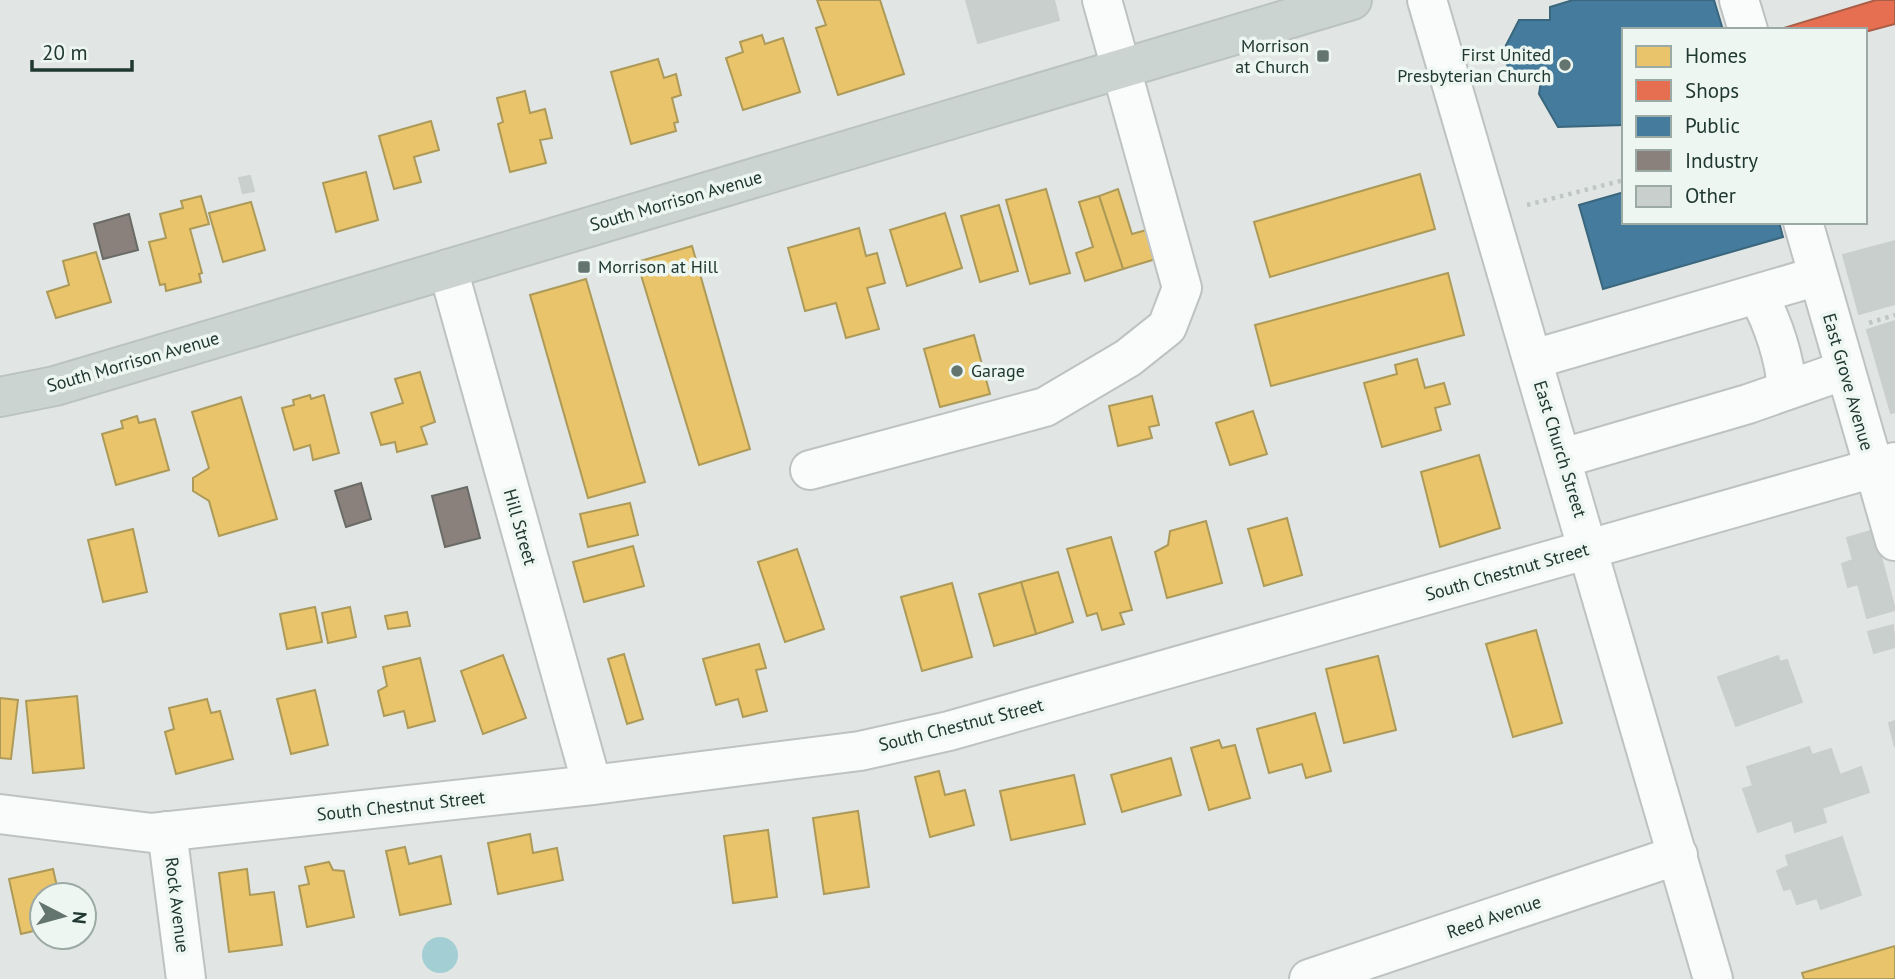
<svg xmlns="http://www.w3.org/2000/svg" width="1895" height="979" viewBox="0 0 1895 979" font-family="'PT Sans',sans-serif">
	<rect width="100%" height="100%" fill="#e1e6e4"/>
	<circle fill="#a2ced4" cx="440" cy="955" r="18"/>
	<g fill="#e9c46a" stroke="#ad9a59" stroke-width="2">
		<path d="M817 0H880L904 74 838 95 816 28 826 25Z"/>
		<path d="M762 35 765 44 783 38 800 92 743 110 726 58 743 52 740 42Z"/>
		<path d="M658 59 664 78 676 74 681 95 672 98 678 122 674 123 676 131 631 144 611 72Z"/>
		<path d="M525 91 530 113 545 109 552 138 540 140 546 163 510 172 498 124 503 122 497 98Z"/>
		<path d="M431 121 439 150 414 157 421 182 394 189 379 136Z"/>
		<path d="M366 172 378 220 336 232 323 183Z"/>
		<path d="M1420 174 1435 229 1270 277 1254 222Z"/>
		<path d="M1046 189 1070 273 1030 284 1006 200Z"/>
		<path d="M1118 189 1132 234 1150 229 1159 258 1123 269 1099 196Z"/>
		<path d="M201 196 209 224 190 229 202 273 199 274 201 282 166 291 165 284 160 285 149 242 166 238 160 214 183 208 181 201Z"/>
		<path d="M1099 196 1123 269 1085 281 1076 253 1093 247 1079 202Z"/>
		<path d="M251 202 265 250 223 262 209 213Z"/>
		<path d="M999 205 1018 271 980 282 961 216Z"/>
		<path d="M945 213 962 268 907 286 890 230Z"/>
		<path d="M859 228 866 256 877 253 885 283 867 288 879 329 846 338 836 303 805 311 788 248Z"/>
		<path d="M692 246 750 449 699 465 637 262Z"/>
		<path d="M96 252 111 302 56 318 47 292 69 285 63 261Z"/>
		<path d="M1448 273 1464 335 1271 386 1255 325Z"/>
		<path d="M586 279 645 482 588 498 530 295Z"/>
		<path d="M974 335 990 394 940 407 924 349Z"/>
		<path d="M1417 359 1425 388 1444 383 1450 404 1435 408 1441 430 1382 447 1364 383 1397 374 1395 365Z"/>
		<path d="M420 372 435 422 421 427 427 444 397 452 395 442 381 445 371 413 403 403 395 379Z"/>
		<path d="M310 395 311 399 324 395 339 453 313 460 310 445 294 450 282 408 294 405 293 400Z"/>
		<path d="M1152 396 1159 425 1149 427 1152 438 1118 446 1109 406Z"/>
		<path d="M241 397 277 519 219 536 209 501 193 491V478L209 468 192 412Z"/>
		<path d="M1253 411 1267 454 1230 465 1216 423Z"/>
		<path d="M137 416 139 423 155 419 169 470 116 485 102 434 123 428 121 421Z"/>
		<path d="M1479 455 1500 528 1440 547 1421 472Z"/>
		<path d="M630 503 638 535 588 547 580 514Z"/>
		<path d="M1287 518 1302 575 1264 586 1248 529Z"/>
		<path d="M1206 521 1222 583 1167 598 1155 552 1168 545 1170 531Z"/>
		<path d="M133 529 147 592 103 602 88 540Z"/>
		<path d="M1111 537 1132 610 1120 613 1124 624 1102 630 1097 613 1087 616 1067 549Z"/>
		<path d="M633 546 644 586 584 602 573 562Z"/>
		<path d="M797 549 824 629 785 642 758 562Z"/>
		<path d="M1058 572 1073 622 1036 634 1021 582Z"/>
		<path d="M1021 582 1036 634 994 646 979 594Z"/>
		<path d="M952 583 972 657 922 671 901 597Z"/>
		<path d="M315 607 322 642 287 649 280 614Z"/>
		<path d="M350 607 356 637 328 643 322 613Z"/>
		<path d="M407 612 410 626 388 629 385 616Z"/>
		<path d="M1536 630 1562 723 1513 737 1486 644Z"/>
		<path d="M759 644 766 668 756 670 767 711 743 717 738 699 716 705 703 659Z"/>
		<path d="M624 654 643 719 627 724 608 659Z"/>
		<path d="M503 655 526 718 483 734 461 671Z"/>
		<path d="M1378 656 1396 730 1344 743 1326 669Z"/>
		<path d="M420 658 435 721 408 728 404 711 384 716 378 691 387 686 383 667Z"/>
		<path d="M315 690 328 745 291 754 277 699Z"/>
		<path d="M77 696 84 768 33 773 26 701Z"/>
		<path d="M0 698 18 700 11 759 0 758Z"/>
		<path d="M207 699 211 713 220 711 233 759 176 774 165 732 174 729 169 708Z"/>
		<path d="M1315 713 1331 771 1306 778 1302 764 1269 773 1257 729Z"/>
		<path d="M1219 740 1222 748 1235 745 1250 798 1209 810 1191 748Z"/>
		<path d="M1171 758 1181 795 1122 812 1111 775Z"/>
		<path d="M939 771 945 795 965 790 974 825 930 837 915 777Z"/>
		<path d="M1074 775 1085 824 1011 840 1000 791Z"/>
		<path d="M858 811 869 887 824 894 813 818Z"/>
		<path d="M768 830 777 897 733 903 724 836Z"/>
		<path d="M530 834 533 853 557 848 563 880 498 894 488 843Z"/>
		<path d="M405 847 409 864 441 856 451 904 400 915 386 851Z"/>
		<path d="M329 862 333 870 344 871 354 917 307 927 299 886 309 884 305 867Z"/>
		<path d="M53 869 59 895H42V929L21 934 9 879Z"/>
		<path d="M247 869 250 895 274 892 282 945 229 952 219 873Z"/>
		<path d="M1895 946V979H1804L1802 973Z"/>
	</g>
	<path fill="#e76f51" stroke="#ab5e47" stroke-width="2" d="M1876 0H1895V24L1865 32 1777 30Z"/>
	<g fill="#457b9d" stroke="#3a677d" stroke-width="2">
		<path d="M1573 0H1714L1723 30H1624V125L1558 127 1539 94 1541 81 1532 75 1514 76 1501 55 1519 20H1550V7Z"/>
		<path d="M1624 192V222H1779L1783 237 1603 289 1579 205Z"/>
	</g>
	<g fill="#8a817c" stroke="#6a6b66" stroke-width="2">
		<path d="M129 214 138 250 103 259 94 224Z"/>
		<path d="M361 483 371 519 346 527 335 491Z"/>
		<path d="M467 487 480 538 445 547 432 496Z"/>
	</g>
	<g fill="#c9cfcd" stroke="#cacfcd" stroke-width="2">
		<path d="M966 0H1054L1059 20 978 43Z"/>
		<path d="M250 176 254 191 243 193 239 178Z"/>
		<path d="M1895 241V304L1859 314 1843 255Z"/>
		<path d="M1895 321V412L1891 413 1867 330Z"/>
		<path d="M1874 530 1895 610 1867 618 1858 584 1848 587 1842 564 1853 560 1847 538Z"/>
		<path d="M1893 625 1895 647 1874 653 1868 632Z"/>
		<path d="M1778 656 1780 662 1787 660 1802 702 1736 726 1718 677Z"/>
		<path d="M1895 721V747L1889 723Z"/>
		<path d="M1809 747 1812 755 1831 749 1840 775 1861 767 1869 792 1822 808 1826 822 1795 832 1792 820 1758 832 1743 789 1753 786 1747 767Z"/>
		<path d="M1842 837 1861 895 1821 909 1817 898 1797 904 1791 888 1784 890 1777 871 1789 866 1786 856Z"/>
	</g>
	<g fill="none" stroke-linecap="round" stroke-linejoin="round">
		<defs>
			<g id="minor">
				<path d="M1427 0 1713 979"/>
				<path d="M1739 0 1748 30"/>
				<path d="M1803 222 1895 541"/>
				<path d="M448 269 592 785"/>
				<path d="M1758 295C1773 323 1785 358 1787 390"/>
				<path d="M1534 359 1818 276"/>
				<path d="M1563 458 1748 404 1845 370"/>
				<path d="M810 470 1045 407 1128 358 1167 327 1182 288 1102 0"/>
				<path d="M0 814 152 833 592 785 860 751 949 731 1895 462"/>
				<path d="M167 831 186 979"/>
				<path d="M1309 979 1678 855"/>
			</g>
			<path id="major" d="M0 397 55 386 1352 0"/>
		</defs>
		<use href="#minor" stroke="#bec3c1" stroke-width="42"/>
		<use href="#major" stroke="#bbc3c1" stroke-width="42"/>
		<g stroke="#bfc6c5" stroke-width="4.5" stroke-dasharray="3.5 5" stroke-linecap="butt">
			<path d="M1527 205 1624 180"/>
			<path d="M1869 323 1895 315"/>
		</g>
		<use href="#minor" stroke="#fafbfb" stroke-width="38"/>
		<use href="#major" stroke="#ccd4d1" stroke-width="38"/>
	</g>
	<g fill="#647570" stroke="#eef6f2" stroke-width="2.5">
		<rect x="1316" y="49" width="14" height="14" rx="3.5"/>
		<circle cx="1565" cy="65" r="7"/>
		<rect x="577" y="260" width="14" height="14" rx="3.5"/>
		<circle cx="957" cy="371" r="7"/>
	</g>
	<g text-anchor="middle" stroke-width="7" stroke-linejoin="round" paint-order="stroke">
		<g font-size="18" fill="#203831" stroke="#eef6f2" text-anchor="end">
			<text x="1309" y="52">Morrison<tspan x="1309" dy="21">at Church</tspan></text>
			<text x="1551" y="61">First United<tspan x="1551" dy="21">Presbyterian Church</tspan></text>
			<text x="598" y="273" text-anchor="start">Morrison at Hill</text>
			<text x="971" y="377" text-anchor="start">Garage</text>
		</g>
		<g font-size="18" fill="#203831" stroke="#eef6f2">
			<text transform="translate(676 201) rotate(-16)" y="6">South Morrison Avenue</text>
			<text transform="translate(133 362) rotate(-16)" y="6">South Morrison Avenue</text>
			<text transform="translate(1848 382) rotate(74)" y="6">East Grove Avenue</text>
			<text transform="translate(1560 449) rotate(73)" y="6">East Church Street</text>
			<text transform="translate(520 527) rotate(74)" y="6">Hill Street</text>
			<text transform="translate(1507 572) rotate(-16)" y="6">South Chestnut Street</text>
			<text transform="translate(961 725) rotate(-14)" y="6">South Chestnut Street</text>
			<text transform="translate(401 806) rotate(-6)" y="6">South Chestnut Street</text>
			<text transform="translate(177 905) rotate(83)" y="6">Rock Avenue</text>
			<text transform="translate(1494 917) rotate(-19)" y="6">Reed Avenue</text>
		</g>
	</g>
	<rect x="1622" y="28" width="245" height="196" fill="#eef6f2" stroke="#9caaa5" stroke-width="2"/>
	<rect x="1636" y="46" width="35" height="21" fill="#e9c46a" stroke="#9caaa5" stroke-width="2"/>
	<text x="1685" y="63" font-size="21" fill="#203831">Homes</text>
	<rect x="1636" y="80" width="35" height="21" fill="#e76f51" stroke="#9caaa5" stroke-width="2"/>
	<text x="1685" y="98" font-size="21" fill="#203831">Shops</text>
	<rect x="1636" y="116" width="35" height="21" fill="#457b9d" stroke="#9caaa5" stroke-width="2"/>
	<text x="1685" y="133" font-size="21" fill="#203831">Public</text>
	<rect x="1636" y="150" width="35" height="21" fill="#8a817c" stroke="#9caaa5" stroke-width="2"/>
	<text x="1685" y="168" font-size="21" fill="#203831">Industry</text>
	<rect x="1636" y="186" width="35" height="21" fill="#c9cfcd" stroke="#9caaa5" stroke-width="2"/>
	<text x="1685" y="203" font-size="21" fill="#203831">Other</text>
	<g transform="translate(63 916) rotate(96)"><circle r="33" fill="#eef6f2" stroke="#9caaa5" stroke-width="2"/>
	<path d="M0-5L12 26L0 18L-12 26Z" fill="#647570"/>
	<text y="-10" font-size="19" font-weight="bold" text-anchor="middle" fill="#203831">N</text>
	</g>
	<path d="M32 60v10h100v-10" fill="none" stroke="#203831" stroke-width="3.5"/>
	<text x="42" y="60" font-size="21" fill="#203831" stroke="#eef6f2" stroke-width="5" paint-order="stroke">20 m</text>
</svg>
